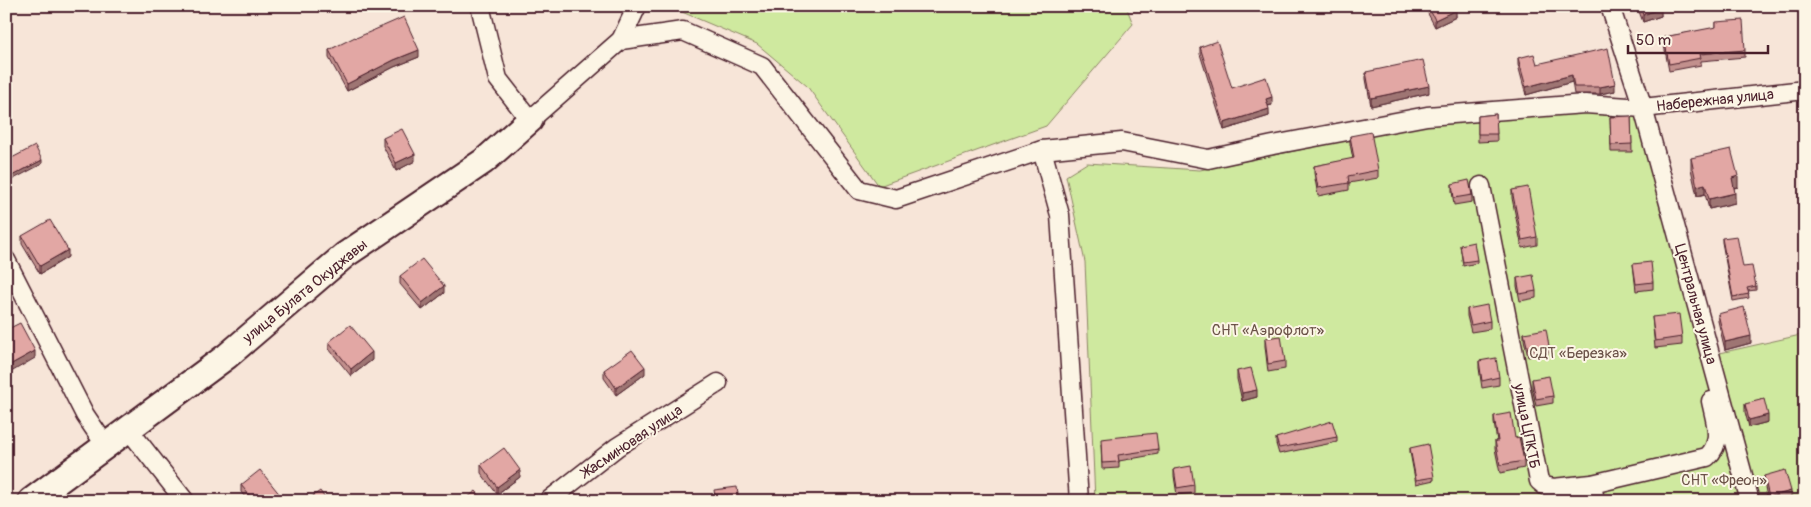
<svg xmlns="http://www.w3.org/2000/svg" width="1811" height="507" viewBox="0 0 1811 507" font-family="Pangolin,sans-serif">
	<rect width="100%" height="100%" fill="#f7e5d8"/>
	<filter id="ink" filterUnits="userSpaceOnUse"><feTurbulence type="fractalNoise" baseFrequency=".02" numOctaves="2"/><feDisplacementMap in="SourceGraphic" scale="10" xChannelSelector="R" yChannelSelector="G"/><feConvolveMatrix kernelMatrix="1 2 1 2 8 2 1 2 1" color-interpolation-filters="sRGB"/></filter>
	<g filter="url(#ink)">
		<g fill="#cfe99f" stroke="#8c8465">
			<path d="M668 6H1126L1133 24 1046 126 879 186 807 86 757 44Z"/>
			<path d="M1641 108 1711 355 1805 334V501H1095L1085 262 1066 176 1087 163 1200 170 1443 121Z"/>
		</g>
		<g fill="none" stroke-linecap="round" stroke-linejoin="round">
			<defs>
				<g id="street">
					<path d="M480 6 498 79 530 120 621 40 637 6"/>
					<path d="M1610 6 1643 108 1805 90"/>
					<path d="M621 40 683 31 762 66 859 190 896 199 1042 150 1122 142 1208 159 1273 145 1427 116 1585 104 1643 108 1750 501"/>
					<path d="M1042 150 1060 215 1079 501"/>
					<path d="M1481 186 1539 481 1545 486 1553 488 1592 484 1707 457C1724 442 1715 421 1711 401"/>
					<path d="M6 260 85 415 106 446"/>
					<path d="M129 430 185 501"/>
					<path d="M1592 484 1595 501"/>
					<path d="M548 501 617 447 718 383"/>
				</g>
				<path id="secondary" d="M31 501 227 356 345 255 484 161 530 120"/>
			</defs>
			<use href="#street" stroke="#4a1f2b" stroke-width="21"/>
			<use href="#secondary" stroke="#4a1f2b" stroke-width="29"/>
			<use href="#street" stroke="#fcf5e5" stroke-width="18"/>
			<use href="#secondary" stroke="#fcf5e5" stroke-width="25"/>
		</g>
		<g fill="#c2908d" stroke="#4a1f2b">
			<path d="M1424 6H1455L1456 17 1435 27Z"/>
			<path d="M1637 6H1660L1661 16 1643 22Z"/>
			<path d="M1716 22 1745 50V57L1701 61V65L1669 71 1664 45V37L1716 28Z"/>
			<path d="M356 38 419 57 394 67 347 91 329 58V50Z"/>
			<path d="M1200 47 1232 88 1272 105 1268 106 1269 116 1224 130 1200 54Z"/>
			<path d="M1518 58 1537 64 1615 91 1600 94H1574L1572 82 1526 95 1518 65Z"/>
			<path d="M1366 72 1429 93 1371 106 1366 79Z"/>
			<path d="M1496 114 1497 141 1478 142V116Z"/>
			<path d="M1631 116 1632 152H1611L1610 117Z"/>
			<path d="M1350 136 1378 170V178L1349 183V190L1318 196 1314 173V166L1353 159 1350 144Z"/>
			<path d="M383 138 415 161 396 171 383 146Z"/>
			<path d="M1691 158 1738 187 1734 188 1735 203 1709 209 1705 194 1697 196 1691 169Z"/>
			<path d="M1452 184 1472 195V202L1454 205 1452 191Z"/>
			<path d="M1512 190 1537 237V245L1522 248 1512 198Z"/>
			<path d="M22 236 68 257 40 274 22 244Z"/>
			<path d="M1722 238 1756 286V290L1748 291 1749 298 1733 301 1722 242Z"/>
			<path d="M1460 245 1477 260V263L1463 266Z"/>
			<path d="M1633 264 1653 282V289L1636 291Z"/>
			<path d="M400 276 444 293 422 310 400 284Z"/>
			<path d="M1517 278 1536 291V298L1520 301 1517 286Z"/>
			<path d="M1467 309 1490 321V329L1471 332 1467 316Z"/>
			<path d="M1718 314 1751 343 1725 350 1718 321Z"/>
			<path d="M1652 317 1682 337V345L1655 348Z"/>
			<path d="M1524 333 1549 346V353L1528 357 1524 340Z"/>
			<path d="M1265 338 1285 361V369L1268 372 1265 346Z"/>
			<path d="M329 342 372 360 351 376 329 349Z"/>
			<path d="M1479 361 1499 377V385L1482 388 1479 368Z"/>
			<path d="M604 370 645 374 616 395 604 378Z"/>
			<path d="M1237 371 1257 397 1242 401 1237 379Z"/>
			<path d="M1532 379 1553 396V403L1536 406 1532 387Z"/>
			<path d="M1745 404 1768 422 1749 427 1745 412Z"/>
			<path d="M1494 416 1515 438 1524 461V468L1500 473 1495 449V441H1497L1494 423Z"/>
			<path d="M1337 437V442L1279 454 1276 444V438Z"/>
			<path d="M1101 444 1158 449V454L1119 461V468L1102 469Z"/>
			<path d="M1410 448 1434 477V480L1416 484 1410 452Z"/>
			<path d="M481 465 520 477 497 494 481 473Z"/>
			<path d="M1174 469 1194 485V493L1177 495 1174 476Z"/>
			<path d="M1764 476 1791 498 1782 501H1768L1764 483Z"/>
			<path d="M241 485 281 501H248L241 492Z"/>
		</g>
		<g fill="#9e7573" stroke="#4a1f2b">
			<path d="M1661 8V16L1643 22V15Z"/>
			<path d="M1456 10V17L1435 27V20Z"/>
			<path d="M419 50V57L394 67 347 91V84L394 60Z"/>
			<path d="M1572 75V82L1526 95V87Z"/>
			<path d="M1615 84V91L1600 94V87Z"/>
			<path d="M1429 86V93L1371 106V98Z"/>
			<path d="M1272 97V105L1266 106V99Z"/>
			<path d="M1269 109V116L1224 130V123Z"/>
			<path d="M9 110V118L6 119V112Z"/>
			<path d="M415 154V161L396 171V163Z"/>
			<path d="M42 160V164L6 183V179Z"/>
			<path d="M1738 176V187L1732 188V178Z"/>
			<path d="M1705 184V194L1697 196V186Z"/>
			<path d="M1735 193V203L1709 209V199Z"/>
			<path d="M68 250V257L40 274V266Z"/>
			<path d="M444 286V293L422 310V303Z"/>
			<path d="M8 290V298L6 299V291Z"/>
			<path d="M1751 336V343L1725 350V342Z"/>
			<path d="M35 351V358L6 375V367Z"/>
			<path d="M372 352V360L351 376V369Z"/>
			<path d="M645 367V374L616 395V388Z"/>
			<path d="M1257 390V397L1242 401V393Z"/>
			<path d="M1768 415V422L1749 427V420Z"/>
			<path d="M520 470V477L497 494V487Z"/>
			<path d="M1791 491V498L1782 501H1769V497Z"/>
			<path d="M281 496V501H274Z"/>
		</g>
		<g fill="#e2a7a4" stroke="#4a1f2b">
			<path d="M1428 6H1455L1456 10 1435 20Z"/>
			<path d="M1640 6H1660L1661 8 1643 15Z"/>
			<path d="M404 17 419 50 394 60 347 84 329 50 355 37 356 38Z"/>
			<path d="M1743 20 1745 50 1700 54 1701 58 1669 64 1664 37 1716 27V22Z"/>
			<path d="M1217 41 1232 88 1266 77 1272 97 1266 99 1269 109 1224 123 1200 47Z"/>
			<path d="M1608 48 1615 84 1600 87H1574L1572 75 1526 87 1518 58 1534 54 1537 64Z"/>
			<path d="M1423 60 1429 86 1371 98 1366 72Z"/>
			<path d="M6 104 9 110 6 112Z"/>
			<path d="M1496 114 1497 134H1478V116Z"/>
			<path d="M1631 116 1632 144 1611 145 1610 117Z"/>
			<path d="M402 129 415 154 396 163 383 138Z"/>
			<path d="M1371 132 1378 170 1348 176 1349 183 1318 188 1314 166 1354 158 1350 136Z"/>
			<path d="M35 146 42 160 6 179V161Z"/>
			<path d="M1731 149 1738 176 1732 178 1735 193 1709 199 1705 184 1697 186 1691 158Z"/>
			<path d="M1469 180 1472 195 1454 198 1452 184Z"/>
			<path d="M1528 187 1537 237 1522 240 1512 190Z"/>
			<path d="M50 220 68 250 40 266 22 236Z"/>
			<path d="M1737 236 1743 267 1752 266 1756 286 1747 288 1749 294 1733 297 1722 238Z"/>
			<path d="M1474 242 1477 260 1463 262 1460 245Z"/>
			<path d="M422 259 444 286 422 303 400 276Z"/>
			<path d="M1651 262 1653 282 1636 284 1633 264Z"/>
			<path d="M1533 275 1536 291 1520 294 1517 278Z"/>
			<path d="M1487 305 1490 321 1471 325 1467 309Z"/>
			<path d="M1744 307 1751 336 1725 342 1718 314Z"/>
			<path d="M1679 314 1682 337 1655 341 1652 317Z"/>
			<path d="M20 323 35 351 6 367V330Z"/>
			<path d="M350 325 372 352 351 369 329 342Z"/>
			<path d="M1546 329 1549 346 1528 350 1524 333Z"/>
			<path d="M1281 336 1285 361 1268 364 1265 338Z"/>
			<path d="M632 350 645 367 616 388 604 370Z"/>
			<path d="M1496 358 1499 377 1482 381 1479 361Z"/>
			<path d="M1251 368 1257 390 1242 393 1237 371Z"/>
			<path d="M1549 376 1553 396 1536 399 1532 379Z"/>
			<path d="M1764 399 1768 415 1749 420 1745 404Z"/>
			<path d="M1511 413 1515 438 1519 437 1524 461 1500 465 1495 441H1498L1494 416Z"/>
			<path d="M1332 421 1337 437 1279 448 1276 438Z"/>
			<path d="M1156 433 1158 449 1118 455 1119 462 1102 463 1101 439Z"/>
			<path d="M1428 444 1434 477 1416 480 1410 448Z"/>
			<path d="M504 448 520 470 497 487 481 465Z"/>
			<path d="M1191 466 1194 485 1177 488 1174 469Z"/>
			<path d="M260 470 281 496 274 501H254L241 485Z"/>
			<path d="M1785 470 1791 491 1769 497 1764 476Z"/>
			<path d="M737 487 739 501H716L714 490Z"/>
			<path d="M320 491 327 501H306Z"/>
			<path d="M476 491 484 501H463Z"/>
		</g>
	</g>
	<g text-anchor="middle" stroke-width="4" stroke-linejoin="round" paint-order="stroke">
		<g font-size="15" fill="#4a1f2b" stroke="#fcf5e5">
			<text transform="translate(1715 100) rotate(-6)" y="5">Набережная улица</text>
			<text transform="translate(305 291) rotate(-39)" y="5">улица Булата Окуджавы</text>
			<text transform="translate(1696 304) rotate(75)" y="5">Центральная улица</text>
			<text transform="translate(1527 426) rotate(79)" y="5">улица ЦПКТБ</text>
			<text transform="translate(632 441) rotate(-34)" y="5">Жасминовая улица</text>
		</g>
		<g font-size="15" fill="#6b5248" stroke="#fcf5e5">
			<text x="1268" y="335">СНТ «Аэрофлот»</text>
			<text x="1578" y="358">СДТ «Березка»</text>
			<text x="1724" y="485">СНТ «Фреон»</text>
		</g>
	</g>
	<rect width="1811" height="507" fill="none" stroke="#fcf5e5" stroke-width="25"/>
	<rect x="12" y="12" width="1786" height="482" fill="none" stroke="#4a1f2b" stroke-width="2" filter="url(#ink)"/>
	<path d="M1628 45v8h140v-8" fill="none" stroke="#4a1f2b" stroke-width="2.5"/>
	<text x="1636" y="45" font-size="15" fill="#4a1f2b" stroke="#fcf5e5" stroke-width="4" paint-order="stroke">50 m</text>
</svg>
